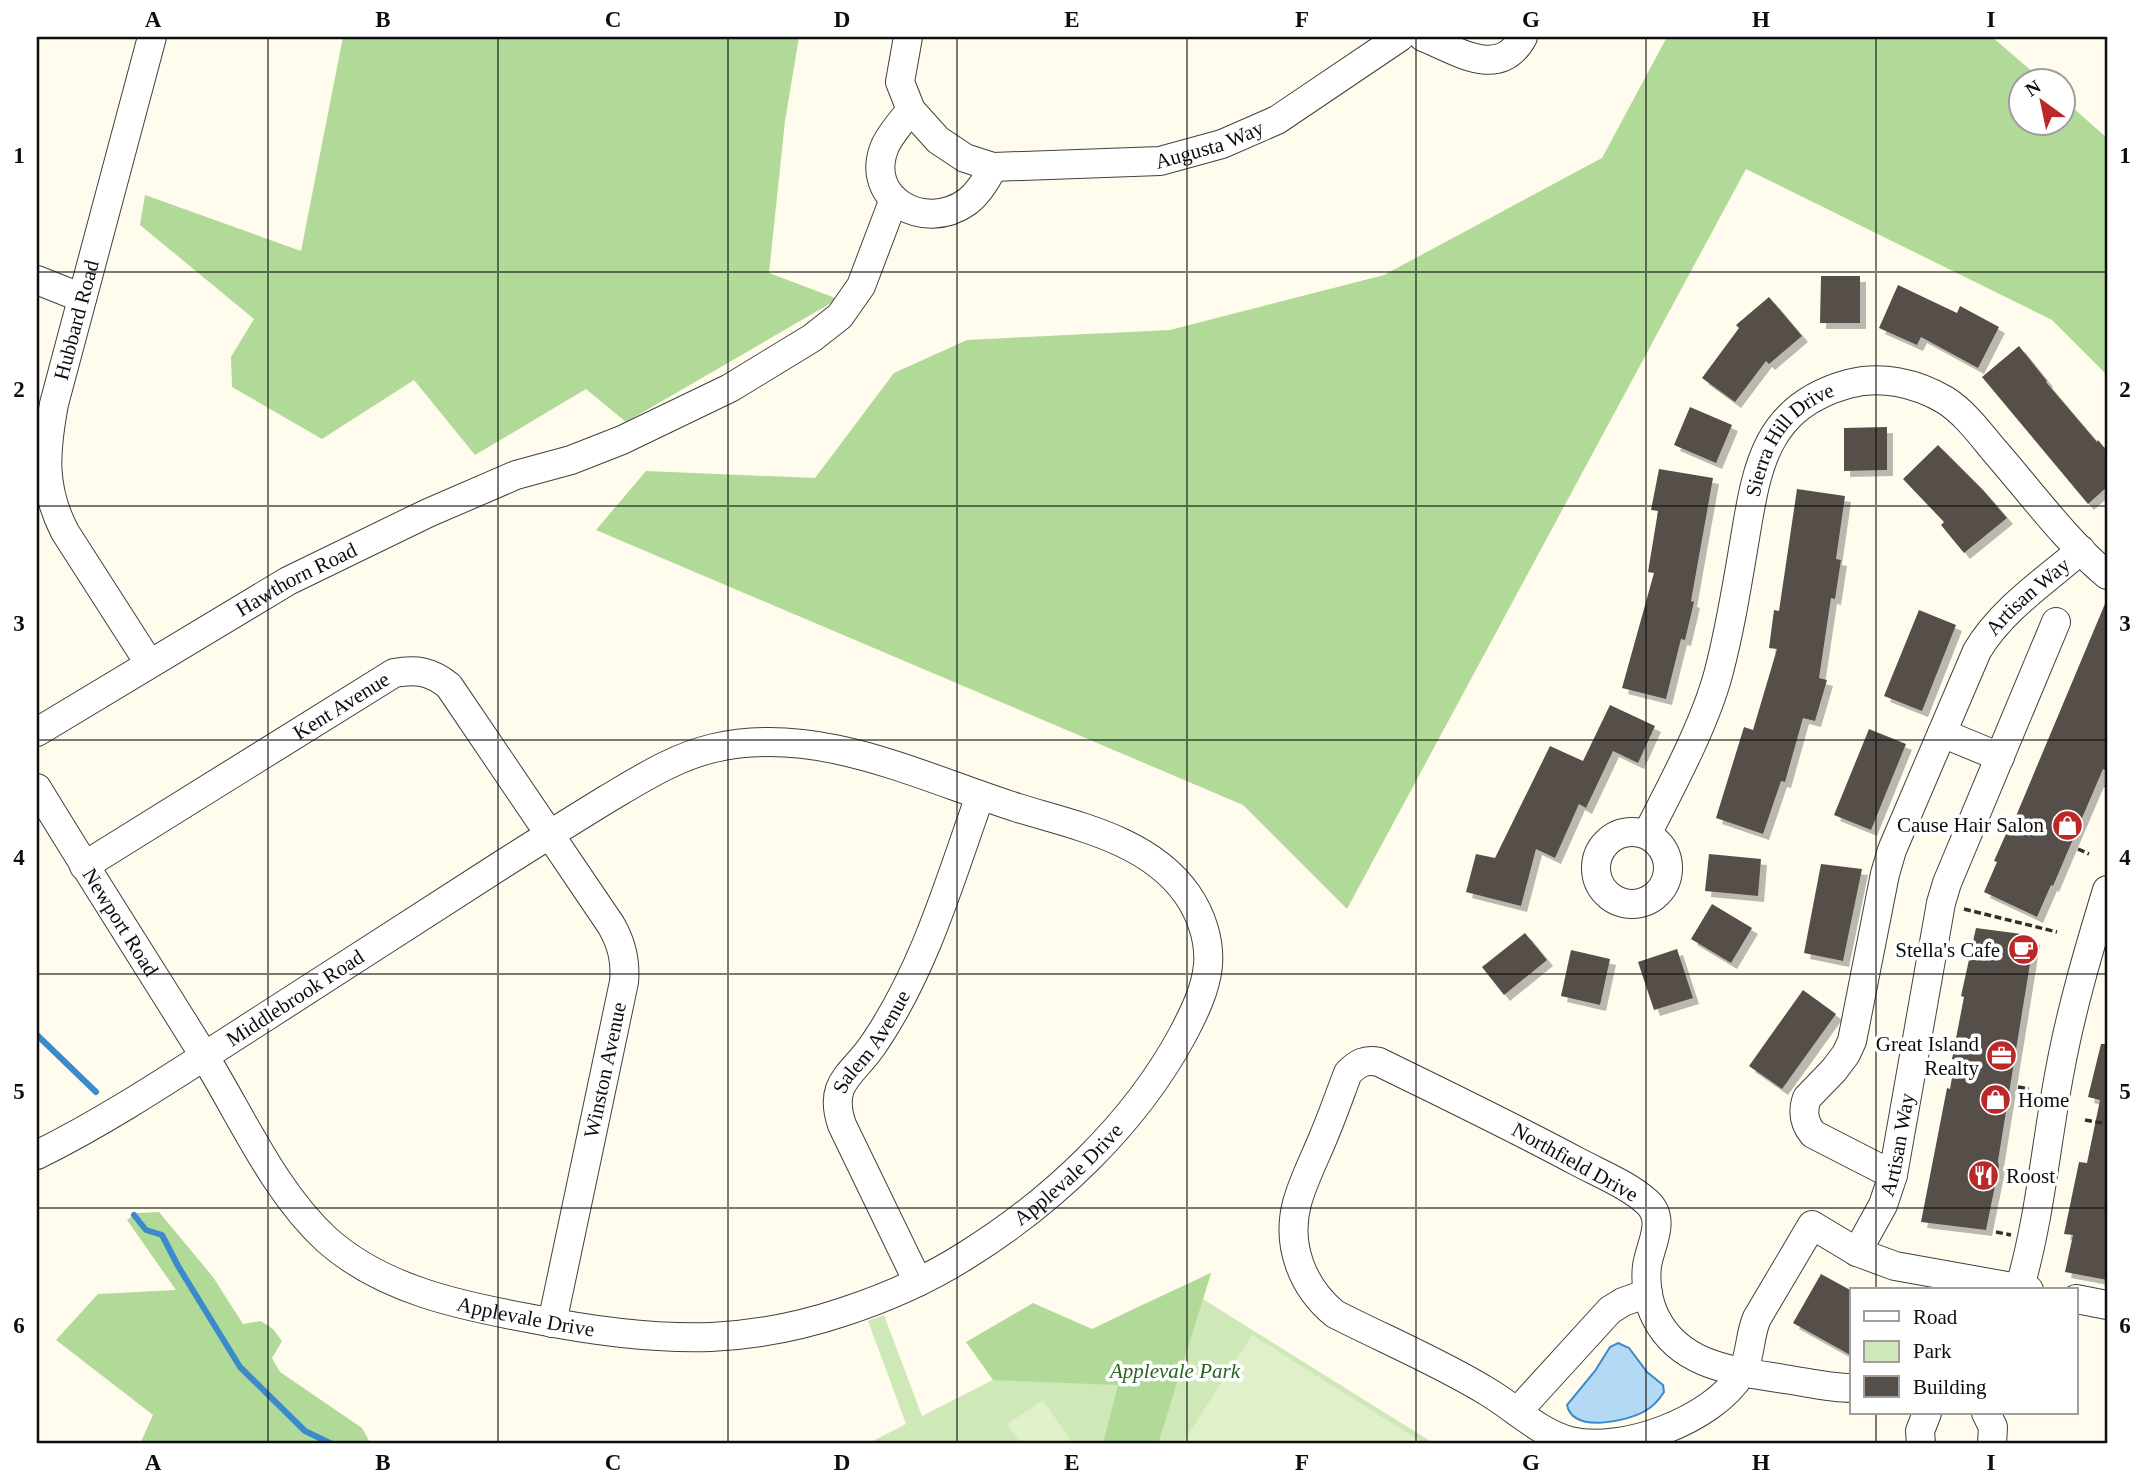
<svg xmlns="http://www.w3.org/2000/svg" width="2144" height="1481" viewBox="0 0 2144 1481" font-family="'Times New Roman',serif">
	<defs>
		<filter id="shadow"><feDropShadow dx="6" dy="6" stdDeviation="0" flood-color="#0004"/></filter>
	</defs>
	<rect width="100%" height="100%" fill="#fffcee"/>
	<path fill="#cee8b8" d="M1211 1273 1203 1299 1435 1444H867L906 1424 868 1321 884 1315 922 1416 1135 1308Z"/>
	<g fill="#b1d997">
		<path d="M343 37H799L785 121 769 273 838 299 626 422 586 389 475 455 414 380 322 439 232 387 231 357 254 319 140 225 145 195 301 251Z"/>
		<path d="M1667 37H1992L2042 80H2022V122H2064V100L2107 138V375L2052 320 1746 169 1347 909 1243 805 596 530 646 471 815 478 894 373 967 340 1170 330 1384 275 1602 158Z"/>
		<path d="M159 1212 213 1277 243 1324 261 1321 273 1329 282 1341 272 1358 280 1372 362 1428 371 1444H140L153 1415 56 1340 98 1294 176 1290 127 1220 137 1213Z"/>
		<path d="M1211 1273 1158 1444H1103L1118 1385 993 1380 966 1342 1033 1303 1092 1329Z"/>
	</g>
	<g fill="#e0f0ca">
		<path d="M1252 1335 1425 1444H1182Z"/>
		<path d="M1043 1400 1073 1444H1074H1021L1007 1424Z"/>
	</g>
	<path fill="#b3d9f5" stroke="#3b8acb" stroke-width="2" d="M1618 1343 1629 1348 1647 1372 1663 1385 1664 1392C1659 1400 1654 1406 1645 1411 1628 1421 1573 1434 1567 1405L1595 1371 1610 1347Z"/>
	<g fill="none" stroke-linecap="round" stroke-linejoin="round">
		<g stroke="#3b8acb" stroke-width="6">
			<path d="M37 1035 96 1092"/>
			<path d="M134 1215 146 1230 162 1235 178 1266 240 1367 305 1431 332 1444"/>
		</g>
	</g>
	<g fill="#564f4a" filter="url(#shadow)">
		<path d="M1821 276H1860V323H1820Z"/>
		<path d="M1898 285 1957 313 1960 306 1999 327 1978 368 1921 337 1917 345 1879 328Z"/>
		<path d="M1769 297 1802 336 1769 364 1766 361 1735 402 1702 378 1739 328 1736 325Z"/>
		<path d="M2019 346 2047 381 2046 382 2097 442 2098 440 2107 451V487L2088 504 1982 377Z"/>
		<path d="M1690 407 1732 425 1716 463 1674 445Z"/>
		<path d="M1887 427V470L1844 471V428Z"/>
		<path d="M1938 445 1983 490 2007 518 1964 553 1941 525 1944 522 1903 479Z"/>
		<path d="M1659 469 1713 478 1691 601 1694 602 1685 640 1681 639 1666 699 1622 688 1654 573 1648 572 1658 511 1651 510Z"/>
		<path d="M1797 489 1845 496 1836 559 1841 560 1835 599 1831 598 1819 678 1827 680 1815 721 1803 718 1785 782 1781 781 1763 834 1716 818 1744 727 1753 730 1777 649 1769 648 1774 610 1779 611Z"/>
		<path d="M2107 599V771L2103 769 2053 886 2051 885 2037 917 1984 892 1997 862 1994 861 2009 827 2011 828Z"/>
		<path d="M1919 610 1956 625 1922 711 1884 696Z"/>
		<path d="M1610 705 1655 726 1638 763 1613 751 1586 808 1579 804 1555 858 1536 849 1521 906 1466 892 1476 854 1495 858 1550 746 1583 761Z"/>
		<path d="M1869 729 1906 744 1871 830 1834 815Z"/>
		<path d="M1709 854 1761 859 1758 896 1705 891Z"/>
		<path d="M1821 864 1862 869 1843 961 1804 953Z"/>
		<path d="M1712 904 1752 928 1731 963 1691 939Z"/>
		<path d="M1976 928 2029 935 2028 938 2034 939 1998 1161 1999 1166 1986 1230 1921 1222 1947 1088 1950 1089 1955 1060 1952 1059 1964 997 1961 996Z"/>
		<path d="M1525 933 1547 960 1504 995 1482 967Z"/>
		<path d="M1677 949 1693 998 1654 1010 1638 962Z"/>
		<path d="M1571 950 1610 959 1600 1005 1561 996Z"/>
		<path d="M1803 990 1836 1014 1782 1089 1749 1066Z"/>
		<path d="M2101 1044H2107V1280L2065 1272 2073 1235 2064 1234 2079 1162 2087 1163 2100 1100 2088 1097Z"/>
		<path d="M1821 1274 1852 1291V1356L1793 1323Z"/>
	</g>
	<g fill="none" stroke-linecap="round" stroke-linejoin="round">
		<defs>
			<g id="minor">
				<path id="s1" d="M908 37 900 82 911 110 938 140 965 158 993 167 1160 161 1222 144 1277 120 1400 37"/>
				<path d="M1423 37C1456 50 1499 81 1523 37"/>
				<path d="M911 110C902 121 891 133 885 146 863 198 924 233 967 202 979 193 987 179 993 167"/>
				<path d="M37 280 82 298"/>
				<path id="s2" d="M149 663 65 532C42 488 45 452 54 404L152 37"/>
				<path id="s3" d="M37 732 288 581 428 513 516 475 571 460 622 440 730 388 812 338 840 316 861 286 894 199"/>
				<path d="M1942 733 2000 757"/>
				<path id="s4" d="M37 788C91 877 148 965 203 1054 241 1115 274 1192 327 1240 383 1290 462 1306 533 1319 593 1331 651 1339 711 1337 756 1335 801 1326 843 1312 886 1298 927 1280 965 1256 1052 1202 1134 1125 1183 1034 1194 1013 1206 989 1208 965 1210 940 1201 914 1187 894 1149 840 1077 826 1018 808 920 777 819 724 714 748 675 757 641 779 607 799 573 820 539 841 506 862 418 919 330 975 242 1032 175 1075 108 1120 37 1155"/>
				<circle cx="1632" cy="868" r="36"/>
				<path id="s5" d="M1647 834C1671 787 1704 726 1718 675 1729 634 1736 592 1743 550 1756 474 1761 408 1848 384 1881 375 1916 383 1945 400 1964 412 1979 432 1993 449 2028 489 2067 542 2107 575"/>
				<path id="s6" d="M84 866 394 673C416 669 431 671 449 686L611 925C622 944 626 961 624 982L552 1323"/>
				<path id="s7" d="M1893 1175 1813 1134C1804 1123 1802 1112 1807 1098L1834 1070 1846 1054 1852 1041 1885 874 1892 850 1977 651C2001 610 2045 581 2081 550"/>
				<path id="s8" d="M1857 1252 1883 1205 1893 1175 1941 903 1947 883 2056 622"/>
				<path id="s9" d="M918 1282 842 1125C827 1081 854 1075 875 1042 925 968 950 880 980 796"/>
				<path d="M2019 1290C2040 1219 2046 1143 2060 1070 2071 1010 2089 949 2107 890"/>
				<path d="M2076 1299 2107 1305"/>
				<path d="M1852 1388C1829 1388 1806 1382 1784 1379 1735 1371 1681 1367 1656 1318 1648 1303 1645 1283 1647 1266 1650 1245 1667 1220 1647 1202 1628 1185 1601 1174 1578 1162 1513 1127 1446 1095 1379 1062 1365 1059 1358 1063 1348 1073 1340 1094 1332 1117 1323 1138 1314 1160 1303 1181 1297 1203 1286 1245 1302 1287 1335 1314 1384 1339 1441 1363 1488 1392 1515 1408 1539 1433 1570 1441 1622 1454 1713 1420 1741 1374 1751 1358 1749 1335 1757 1318L1812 1225 1857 1252 1895 1266 2029 1290"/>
				<path d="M1517 1412 1610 1310 1623 1302 1648 1293"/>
				<path d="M1986 1413 1993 1427 1992 1444"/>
				<path d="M1921 1444 1920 1431 1927 1413"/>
			</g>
		</defs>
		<use href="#minor" stroke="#404040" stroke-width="30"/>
		<g stroke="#2f2f2f" stroke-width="3.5" stroke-dasharray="7 3.5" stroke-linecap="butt">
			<path d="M2105 785 2107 786"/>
			<path d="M2078 849 2089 854"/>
			<path d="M1964 909 2057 932"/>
			<path d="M2018 1087 2029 1089"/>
			<path d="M2085 1120 2107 1124"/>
			<path d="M1996 1232 2011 1235"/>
		</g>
		<use href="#minor" stroke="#fff" stroke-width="28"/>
	</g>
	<path fill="none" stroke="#0d0d0d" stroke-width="2" stroke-opacity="0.55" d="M268 37V1444M498 37V1444M728 37V1444M957 37V1444M1187 37V1444M1416 37V1444M1646 37V1444M1876 37V1290M37 272H2107M37 506H2107M37 740H2107M37 974H2107M37 1208H2107M1876 1413V1444"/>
	<defs>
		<symbol id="shop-disc" viewBox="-11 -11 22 22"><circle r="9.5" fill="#bb2827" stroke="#fff"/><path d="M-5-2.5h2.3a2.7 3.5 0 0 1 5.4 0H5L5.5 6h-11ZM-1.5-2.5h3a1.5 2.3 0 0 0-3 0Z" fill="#fff"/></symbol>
		<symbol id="cafe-disc" viewBox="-11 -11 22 22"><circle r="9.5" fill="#bb2827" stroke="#fff"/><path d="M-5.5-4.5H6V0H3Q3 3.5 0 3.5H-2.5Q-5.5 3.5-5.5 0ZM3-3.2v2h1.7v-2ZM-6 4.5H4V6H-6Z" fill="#fff"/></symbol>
		<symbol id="office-disc" viewBox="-11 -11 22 22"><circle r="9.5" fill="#bb2827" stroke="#fff"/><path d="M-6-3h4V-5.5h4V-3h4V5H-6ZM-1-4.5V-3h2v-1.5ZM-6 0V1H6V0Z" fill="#fff"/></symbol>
		<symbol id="restaurant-disc" viewBox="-11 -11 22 22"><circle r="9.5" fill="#bb2827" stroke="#fff"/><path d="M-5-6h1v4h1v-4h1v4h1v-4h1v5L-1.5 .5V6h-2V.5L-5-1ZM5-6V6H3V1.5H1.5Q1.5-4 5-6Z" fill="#fff"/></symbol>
	</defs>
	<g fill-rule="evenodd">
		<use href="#shop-disc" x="2050" y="808" width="35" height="35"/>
		<use href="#cafe-disc" x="2006" y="932" width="35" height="35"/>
		<use href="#office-disc" x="1984" y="1038" width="35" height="35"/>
		<use href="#shop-disc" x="1978" y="1082" width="35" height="35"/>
		<use href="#restaurant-disc" x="1966" y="1158" width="35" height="35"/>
	</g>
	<g text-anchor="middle" stroke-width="7" stroke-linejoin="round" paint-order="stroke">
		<g font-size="21" fill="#0d0d0d" stroke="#fff">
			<text dy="7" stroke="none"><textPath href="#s1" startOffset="397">Augusta Way</textPath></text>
			<text dy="7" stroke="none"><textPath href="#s2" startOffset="374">Hubbard Road</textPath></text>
			<text dy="7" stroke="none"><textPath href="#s5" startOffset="427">Sierra Hill Drive</textPath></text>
			<text dy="7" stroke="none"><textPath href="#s3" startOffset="301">Hawthorn Road</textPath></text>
			<text dy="7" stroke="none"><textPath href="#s7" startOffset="688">Artisan Way</textPath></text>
			<text dy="7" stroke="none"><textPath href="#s6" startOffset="303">Kent Avenue</textPath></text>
			<text dy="7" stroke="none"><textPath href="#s4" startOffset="158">Newport Road</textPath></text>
			<text transform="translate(295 998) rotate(-33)" y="7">Middlebrook Road</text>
			<text dy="7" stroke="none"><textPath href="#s9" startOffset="268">Salem Avenue</textPath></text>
			<text transform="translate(605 1070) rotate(-78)" y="7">Winston Avenue</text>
			<text dy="7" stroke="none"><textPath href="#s8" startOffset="116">Artisan Way</textPath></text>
			<text transform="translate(1575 1162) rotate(29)" y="7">Northfield Drive</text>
			<text dy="7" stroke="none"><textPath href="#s4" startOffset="1342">Applevale Drive</textPath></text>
			<text dy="7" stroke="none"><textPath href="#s4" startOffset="754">Applevale Drive</textPath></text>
		</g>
		<g font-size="21" fill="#0d0d0d" stroke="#fff" text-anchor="end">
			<text x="2044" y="832">Cause Hair Salon</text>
			<text x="2000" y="957">Stella's Cafe</text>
			<text x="1979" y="1051">Great Island<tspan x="1979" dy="24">Realty</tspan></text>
			<text x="2018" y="1107" text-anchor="start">Home</text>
			<text x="2006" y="1183" text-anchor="start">Roost</text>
		</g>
		<g font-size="21" font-style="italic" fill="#29641f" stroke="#fff">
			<text x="1175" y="1378">Applevale Park</text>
		</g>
	</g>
	<rect width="2144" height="1481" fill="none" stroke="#ffffff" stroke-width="77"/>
	<rect x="1850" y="1288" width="228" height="126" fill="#ffffff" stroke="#9e9e9e" stroke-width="2"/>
	<rect x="1864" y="1311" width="35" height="10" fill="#ffffff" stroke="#9e9e9e" stroke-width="2"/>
	<text x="1913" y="1324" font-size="21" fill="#0d0d0d">Road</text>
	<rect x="1864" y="1341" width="35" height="21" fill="#cee8b8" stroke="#9e9e9e" stroke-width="2"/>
	<text x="1913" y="1358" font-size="21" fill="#0d0d0d">Park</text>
	<rect x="1864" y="1376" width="35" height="21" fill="#564f4a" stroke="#9e9e9e" stroke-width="2"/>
	<text x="1913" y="1394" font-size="21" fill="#0d0d0d">Building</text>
	<g transform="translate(2042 102) rotate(327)"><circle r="33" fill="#ffffff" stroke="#9e9e9e" stroke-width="2"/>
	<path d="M0-5L12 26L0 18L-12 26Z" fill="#bb2827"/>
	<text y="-10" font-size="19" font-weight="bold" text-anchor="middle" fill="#0d0d0d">N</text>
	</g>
	<rect x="38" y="38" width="2068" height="1404" fill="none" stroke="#0d0d0d" stroke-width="2.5"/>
	<g font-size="23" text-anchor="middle" font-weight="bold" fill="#0d0d0d">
		<text x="153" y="27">A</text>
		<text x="383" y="27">B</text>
		<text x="613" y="27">C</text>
		<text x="842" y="27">D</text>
		<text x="1072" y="27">E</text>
		<text x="1302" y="27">F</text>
		<text x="1531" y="27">G</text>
		<text x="1761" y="27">H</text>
		<text x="1991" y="27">I</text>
		<text x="19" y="163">1</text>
		<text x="2125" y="163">1</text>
		<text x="19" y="397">2</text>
		<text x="2125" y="397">2</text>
		<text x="19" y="631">3</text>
		<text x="2125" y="631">3</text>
		<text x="19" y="865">4</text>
		<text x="2125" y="865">4</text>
		<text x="19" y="1099">5</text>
		<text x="2125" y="1099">5</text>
		<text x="19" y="1333">6</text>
		<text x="2125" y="1333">6</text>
		<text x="153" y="1470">A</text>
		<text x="383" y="1470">B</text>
		<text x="613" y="1470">C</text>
		<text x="842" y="1470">D</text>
		<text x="1072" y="1470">E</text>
		<text x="1302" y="1470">F</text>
		<text x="1531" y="1470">G</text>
		<text x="1761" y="1470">H</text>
		<text x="1991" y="1470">I</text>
	</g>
</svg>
